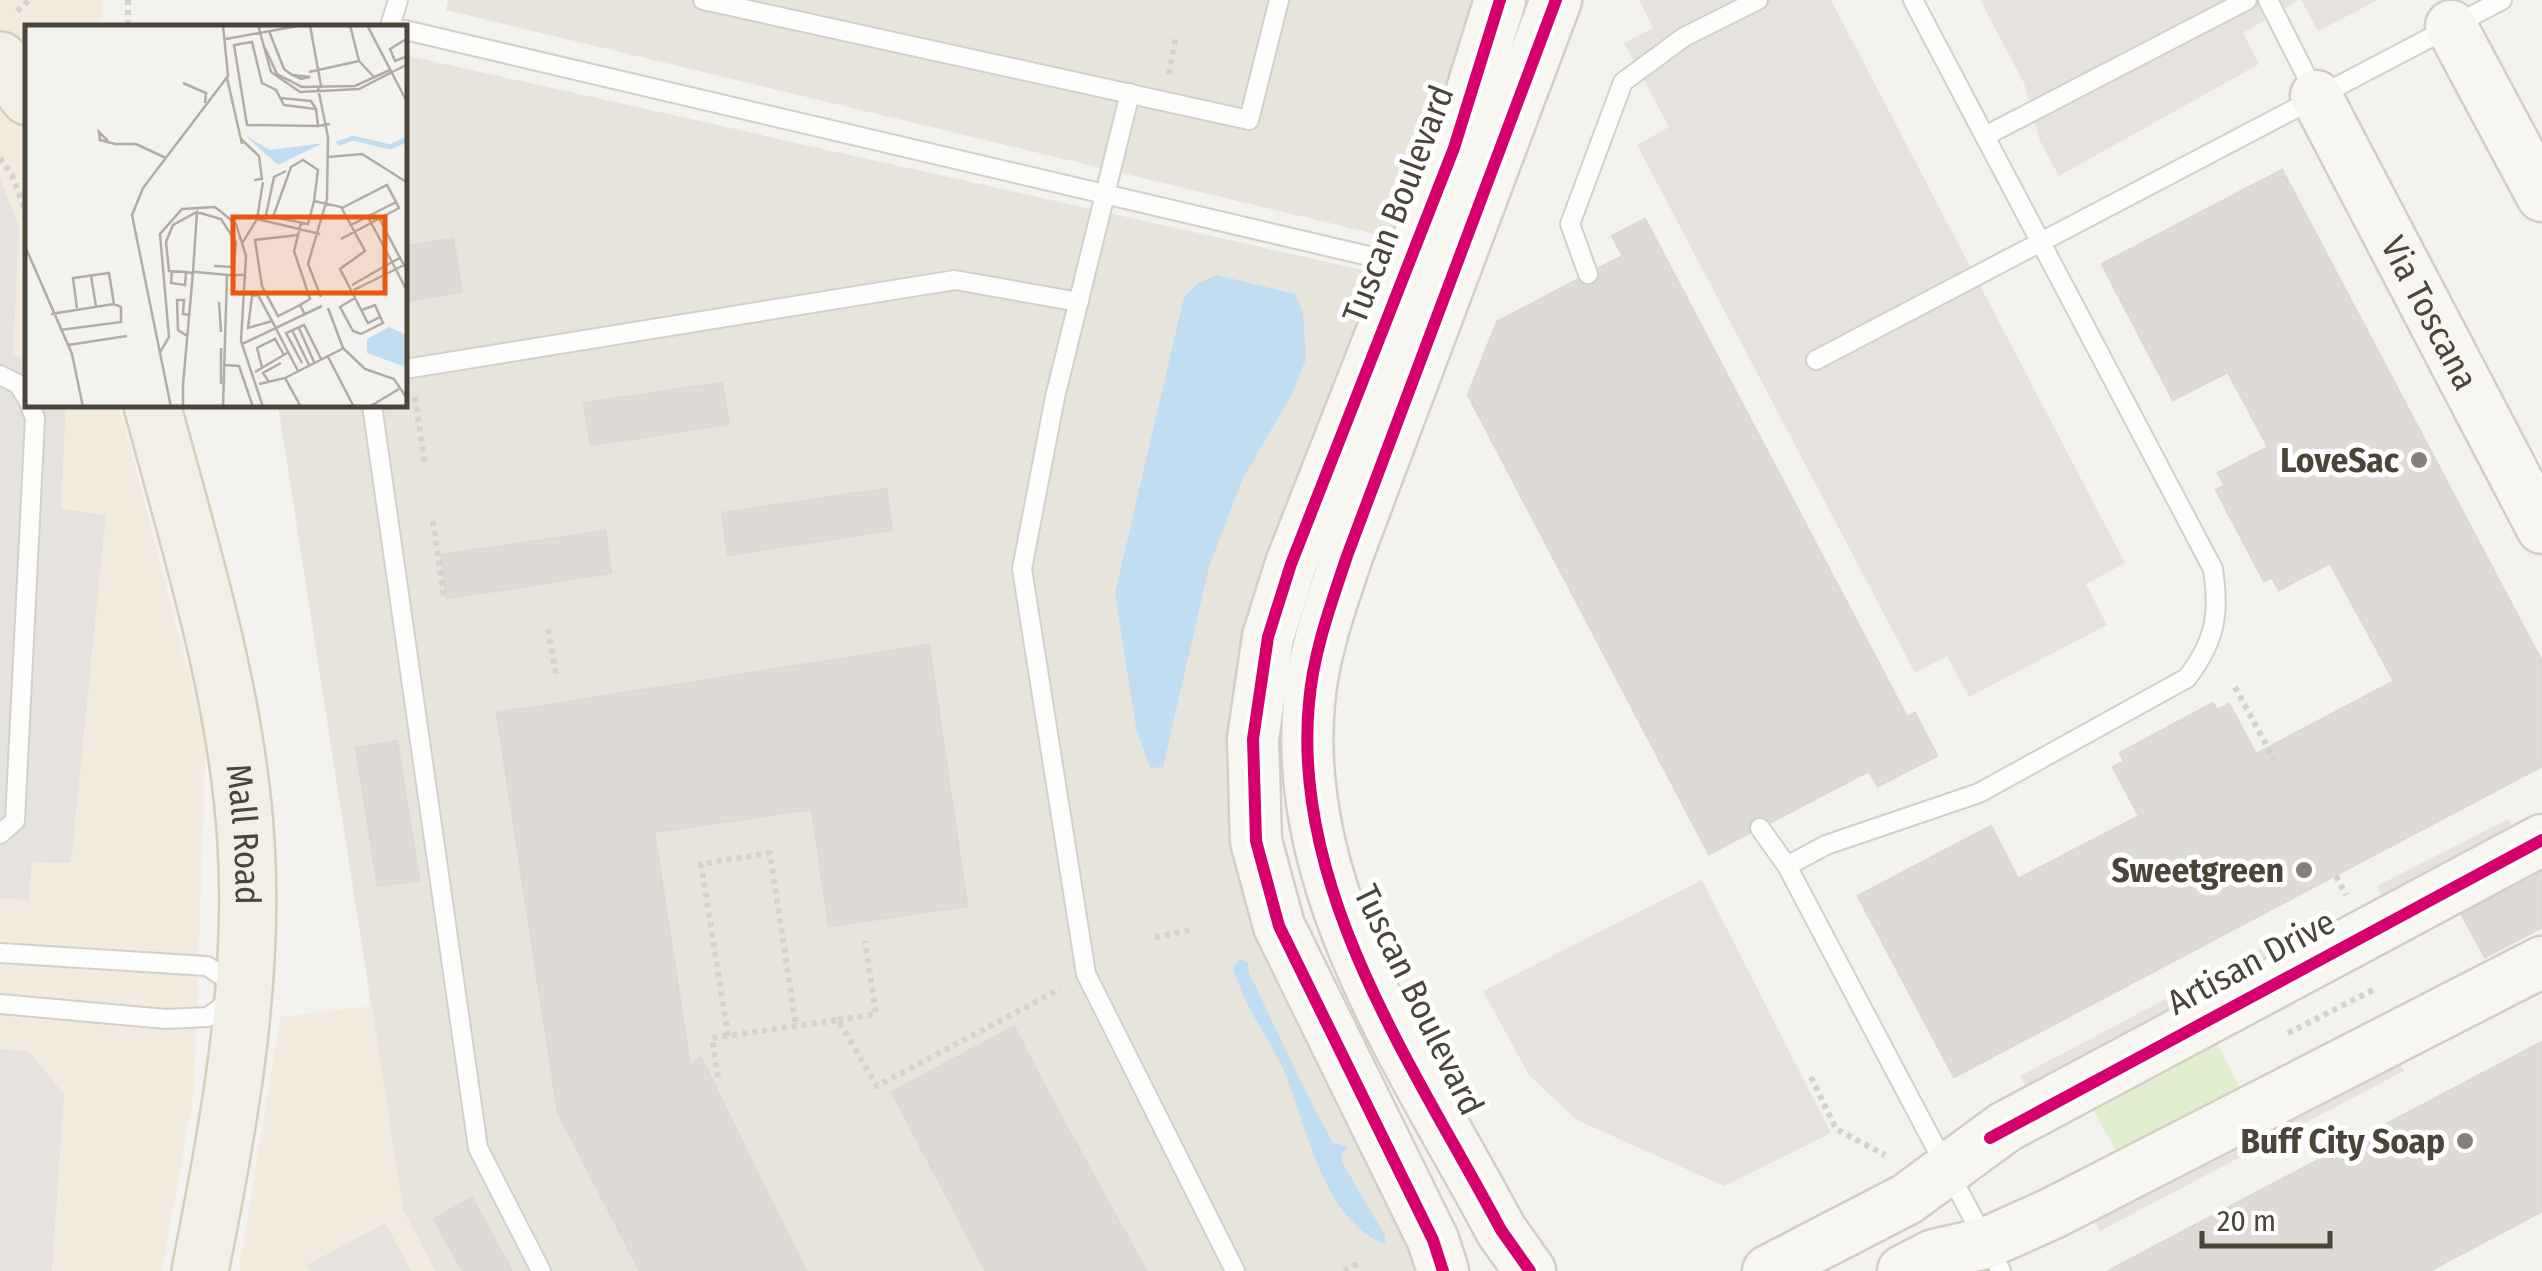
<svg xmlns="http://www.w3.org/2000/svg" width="2542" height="1271" viewBox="0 0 2542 1271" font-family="'Fira Sans Condensed',sans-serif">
	<rect width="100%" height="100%" fill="#f4f2ee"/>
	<g fill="#e7e4dc">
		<path d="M448 0H1488L1404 241 446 10Z"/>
		<path d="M405 55 1394 277 1239 670 1243 893 1423 1271H435L403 1210 278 405H405Z"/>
	</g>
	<g fill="#f3ebdf">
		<path d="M0 0H103L100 27 28 28V405H119L206 740 194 1093 162 1271H0Z"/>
		<path d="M372 1006 403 1210 435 1271H239L280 1017Z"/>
	</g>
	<path fill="#e1eecf" d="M2217 1044 2240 1087 2116 1152 2093 1109Z"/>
	<g fill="#e6e3df">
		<path d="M1639 0H1831L2125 563 2086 584 2107 625 1969 697 1947 656 1915 673 1637 145 1669 127 1624 43 1653 28Z"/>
		<path d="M1980 0H2299L2243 33 2259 64 2059 176 2040 141 2024 83Z"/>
		<path d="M2301 0H2378L2318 31Z"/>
		<path d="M0 179 19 226 13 354 27 359 28 405H66L61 509 106 515 71 863 32 862 29 900 0 898Z"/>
		<path d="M2508 819 2517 836 2386 904 2377 886Z"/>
		<path d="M1702 880 1831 1133 1724 1186 1577 1120 1529 1075 1483 991Z"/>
		<path d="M2323 916 2331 931 2028 1091 2020 1076Z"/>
		<path d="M0 1049 28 1051 64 1094 52 1271H0Z"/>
		<path d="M2396 1056 2404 1071 2100 1231 2092 1216Z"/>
		<path d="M385 1223 411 1271H310L307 1265Z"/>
	</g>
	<g fill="#c0ddf1">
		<path d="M1217 275 1295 294 1303 312 1306 359 1292 394 1242 480 1209 567 1163 767 1150 768 1136 728 1115 593 1184 297 1198 283Z"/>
		<path d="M1240 959 1248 963 1249 973C1277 1030 1302 1087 1333 1143L1349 1147 1341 1154 1342 1162 1385 1235V1245C1317 1213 1308 1122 1280 1062 1263 1029 1242 1003 1233 966Z"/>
	</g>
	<g fill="#dedbd6" stroke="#dcd9d4" stroke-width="2.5">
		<path d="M2282 170 2542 662V766L1954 1077 1858 896 1991 826 2018 879 2139 816 2113 767 2124 761 2120 753 2213 703 2217 710 2229 704 2256 754 2394 681 2330 563 2279 590 2272 577 2264 581 2216 490 2225 485 2218 473 2268 447 2228 372 2173 400 2102 264Z"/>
		<path d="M1645 219 1907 717 1915 713 1937 756 1878 786 1869 771 1771 822 1764 816 1754 817 1749 833 1709 854 1468 395 1497 322 1577 280 1587 286 1597 283 1599 268 1623 256 1612 236Z"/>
		<path d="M453 239 462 292 405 301V247Z"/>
		<path d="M722 383 729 424 591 445 584 403Z"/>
		<path d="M886 489 892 530 728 555 722 513Z"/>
		<path d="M605 531 611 573 447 598 441 555Z"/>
		<path d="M929 645 967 906 829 926 812 809 654 832 690 1066 701 1058 806 1271H640L558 1112 497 713Z"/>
		<path d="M397 741 419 880 378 886 356 748Z"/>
		<path d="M2542 873V927L2485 957 2462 915Z"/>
		<path d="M1014 1027 1046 1089 1146 1271H986L892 1092Z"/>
		<path d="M2542 1042V1211L2429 1271H2108Z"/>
		<path d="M472 1198 512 1271H463L434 1219Z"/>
	</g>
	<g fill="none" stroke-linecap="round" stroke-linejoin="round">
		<defs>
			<g id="lane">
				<path d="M703 0 1249 120 1279 0"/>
				<path d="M1913 0 2213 569C2220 615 2215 641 2187 678L1979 793 1826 845 1787 866 2001 1271"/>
				<path d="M2268 0 2315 93"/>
				<path d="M390 26 398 0"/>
				<path d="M405 30 1407 265"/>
				<path d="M1130 93 1055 397 1022 569 1086 974 1235 1271"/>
				<path d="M1985 136 2247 0"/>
				<path d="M1588 274 1570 224 1623 82 1684 37 1758 0"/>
				<path d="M1816 360 2502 0"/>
				<path d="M405 369 955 280 1079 302"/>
				<path d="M0 375 18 384 28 400"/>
				<path d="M372 405 478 1148 541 1271"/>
				<path d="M1760 828 1787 866"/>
				<path d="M0 834 15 821 35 418 30 405"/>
				<path d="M0 953 207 966 234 984"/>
				<path d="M0 1004 166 1019 208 1017 233 999"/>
			</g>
			<g id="secondary">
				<path d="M2451 26 2542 196"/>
				<path id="s1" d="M2316 96 2542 528"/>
				<path d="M1443 1271 1433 1240 1279 926 1256 841 1253 739 1268 637 1291 564 1454 148 1500 0"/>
				<path d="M1530 1271 1501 1230C1416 1070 1291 893 1309 703 1313 653 1331 604 1347 556L1556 0"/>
				<path d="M1768 1271 1907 1199 2005 1127 2542 840"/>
				<path d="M1903 1271 1934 1255 1986 1243 2051 1214 2542 962"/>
			</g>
			<g id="primary">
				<path d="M0 60 28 97"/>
				<path id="s2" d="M152 405C190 547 237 694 246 842 255 986 228 1131 200 1271"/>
			</g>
		</defs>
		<use href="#lane" stroke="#d2d0cb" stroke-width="22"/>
		<use href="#secondary" stroke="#d3cfc5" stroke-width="55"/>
		<use href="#primary" stroke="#d6cebb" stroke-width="60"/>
		<g stroke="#d3d2cc" stroke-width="6" stroke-dasharray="5 5" stroke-linecap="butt">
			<path d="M128 0V28"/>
			<path d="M17 11 30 0"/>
			<path d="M1169 74 1176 36"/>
			<path d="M0 158 12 175 28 218"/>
			<path d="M25 358 28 334"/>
			<path d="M415 397 425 465"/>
			<path d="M433 521 444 597"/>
			<path d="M548 629 556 674"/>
			<path d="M2235 687 2274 759"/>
			<path d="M2336 876 2346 895"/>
			<path d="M1155 937 1192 930"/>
			<path d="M838 1020 876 1014 865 941"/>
			<path d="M2288 1033 2373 990"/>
			<path d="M728 1036 701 864 770 853 796 1026"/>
			<path d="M718 1077 712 1038 838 1020 877 1086 1060 989"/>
			<path d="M1811 1077 1836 1129 1885 1155"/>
			<path d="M1344 1271 1361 1262"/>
		</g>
		<use href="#lane" stroke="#fdfdfc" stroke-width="18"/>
		<use href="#secondary" stroke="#f7f6f1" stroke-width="50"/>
		<use href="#primary" stroke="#f2efe6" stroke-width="55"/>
		<defs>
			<g id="cycleway">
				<path d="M1990 1138 2542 840"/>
				<path d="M1443 1271 1433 1240 1279 926 1256 841 1253 739 1268 637 1291 564 1454 148 1500 0"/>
				<path d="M1530 1271 1501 1230C1416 1070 1291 893 1309 703 1313 653 1331 604 1347 556L1556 0"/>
			</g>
		</defs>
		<use href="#cycleway" stroke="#fff" stroke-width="19"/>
		<use href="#cycleway" stroke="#d6006c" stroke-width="12"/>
	</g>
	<g fill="#868178" stroke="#fff" stroke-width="4">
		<circle cx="2419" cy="460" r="10"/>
		<circle cx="2304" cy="870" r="10"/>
		<circle cx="2465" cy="1141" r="10"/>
	</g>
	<g text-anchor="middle" stroke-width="10" stroke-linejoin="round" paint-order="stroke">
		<g font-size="35" fill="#4b4439" stroke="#fff">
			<text transform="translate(1398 204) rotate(-69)" y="12">Tuscan Boulevard</text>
			<text dy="12" stroke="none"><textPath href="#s1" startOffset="245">Via Toscana</textPath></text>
			<text dy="12" stroke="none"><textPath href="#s2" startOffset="440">Mall Road</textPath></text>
			<text transform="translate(2251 962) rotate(-28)" y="12">Artisan Drive</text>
			<text transform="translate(1419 1000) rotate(64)" y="12">Tuscan Boulevard</text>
		</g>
		<g font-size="35" font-weight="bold" fill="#4b4439" stroke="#fff" text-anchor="end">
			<text x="2399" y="472">LoveSac</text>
			<text x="2284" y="882">Sweetgreen</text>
			<text x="2445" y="1153">Buff City Soap</text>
		</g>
	</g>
	<g transform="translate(25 25)">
		<rect width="382" height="382" fill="#f4f2ee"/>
		<path d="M221 111 245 125 298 118 253 140ZM364 302 382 310 381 342 342 328V314Z" fill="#c0ddf1"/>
		<path fill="none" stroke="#c0ddf1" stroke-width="5" d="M312 119 328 113 365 122 383 114"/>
		<path fill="none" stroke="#b0aca6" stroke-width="2.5" d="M233 0 246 47 275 67 334 64 383 39M285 0 296 61M325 0 334 36 349 52M342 0 383 79M244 6 259 44 267 50 276 54 285 52 267 50M383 13 365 24 370 36 383 31M201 14 278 0M240 23 252 49 277 62 330 61 365 45M284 47 334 36M202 53 217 119M158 58 181 68 180 78M293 63 303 112 302 174 283 239 296 272M256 73 286 76 291 84M293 101 222 100 209 20 227 17 237 58 251 65 259 80 291 84 293 101 305 99M216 114 234 131 237 154 229 155M83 116 74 107 75 115 90 119H111L141 133M303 132 337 129 383 158M289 176 283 199 248 192 266 142 278 135 293 145 289 176 316 182 340 226 315 244 343 298 355 292M317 183 362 160 371 177 326 200M172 187 196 194 211 217 209 242 189 241M353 191 375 233M248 192 241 190 249 152 261 146M232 194 238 157M276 198 269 226 285 274 275 280 280 290M273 210 230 215 237 261 253 291 275 280M316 214 374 183 371 177M218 217 232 194 295 209M0 221 47 329 58 382M147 246 146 258 160 260 161 247M383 247 375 233 367 237 383 268M66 251 71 281M327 260 367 237 343 192M329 265 379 240M330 273 315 282 328 306 336 309 358 298 350 280 337 285M194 277 196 307M303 283 318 323 340 344 369 354 383 375M26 289 89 279 84 248 48 253 52 283M247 296 233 270 227 271 223 303 247 296 273 346M274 303 289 337M35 305 96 297V282L89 279M267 305 284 340M162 311 153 305 152 275H159L158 289 164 290M217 319 297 281M43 320 102 311M134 329 144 312 135 209 157 184 190 182 211 199 221 231 216 316 238 382M302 330 329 382M277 338 261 308 279 300 296 334M200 340 214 341 228 382M237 342 232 323 250 314 259 330M230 347 262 328M260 353 317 324M244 357 238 348 256 338M196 359V323M234 359 260 353 276 382M146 382 107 190 118 163 203 51 198 0M158 382V360L168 247 172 187 148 200 141 217 144 246 161 247 166 248 168 247H171L203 250H220M198 382 202 250M344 382 374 364"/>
		<path fill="#e8590c" fill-opacity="0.15" stroke="#e8590c" stroke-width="5" d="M208 192H360V268H208Z"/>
		<rect width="382" height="382" fill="none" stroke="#4b4439" stroke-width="5"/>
	</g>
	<path d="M2202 1231v15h128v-15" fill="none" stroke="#4b4439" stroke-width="5"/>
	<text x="2217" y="1231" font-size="30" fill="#4b4439" stroke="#ffffff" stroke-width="8" paint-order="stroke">20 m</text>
</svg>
